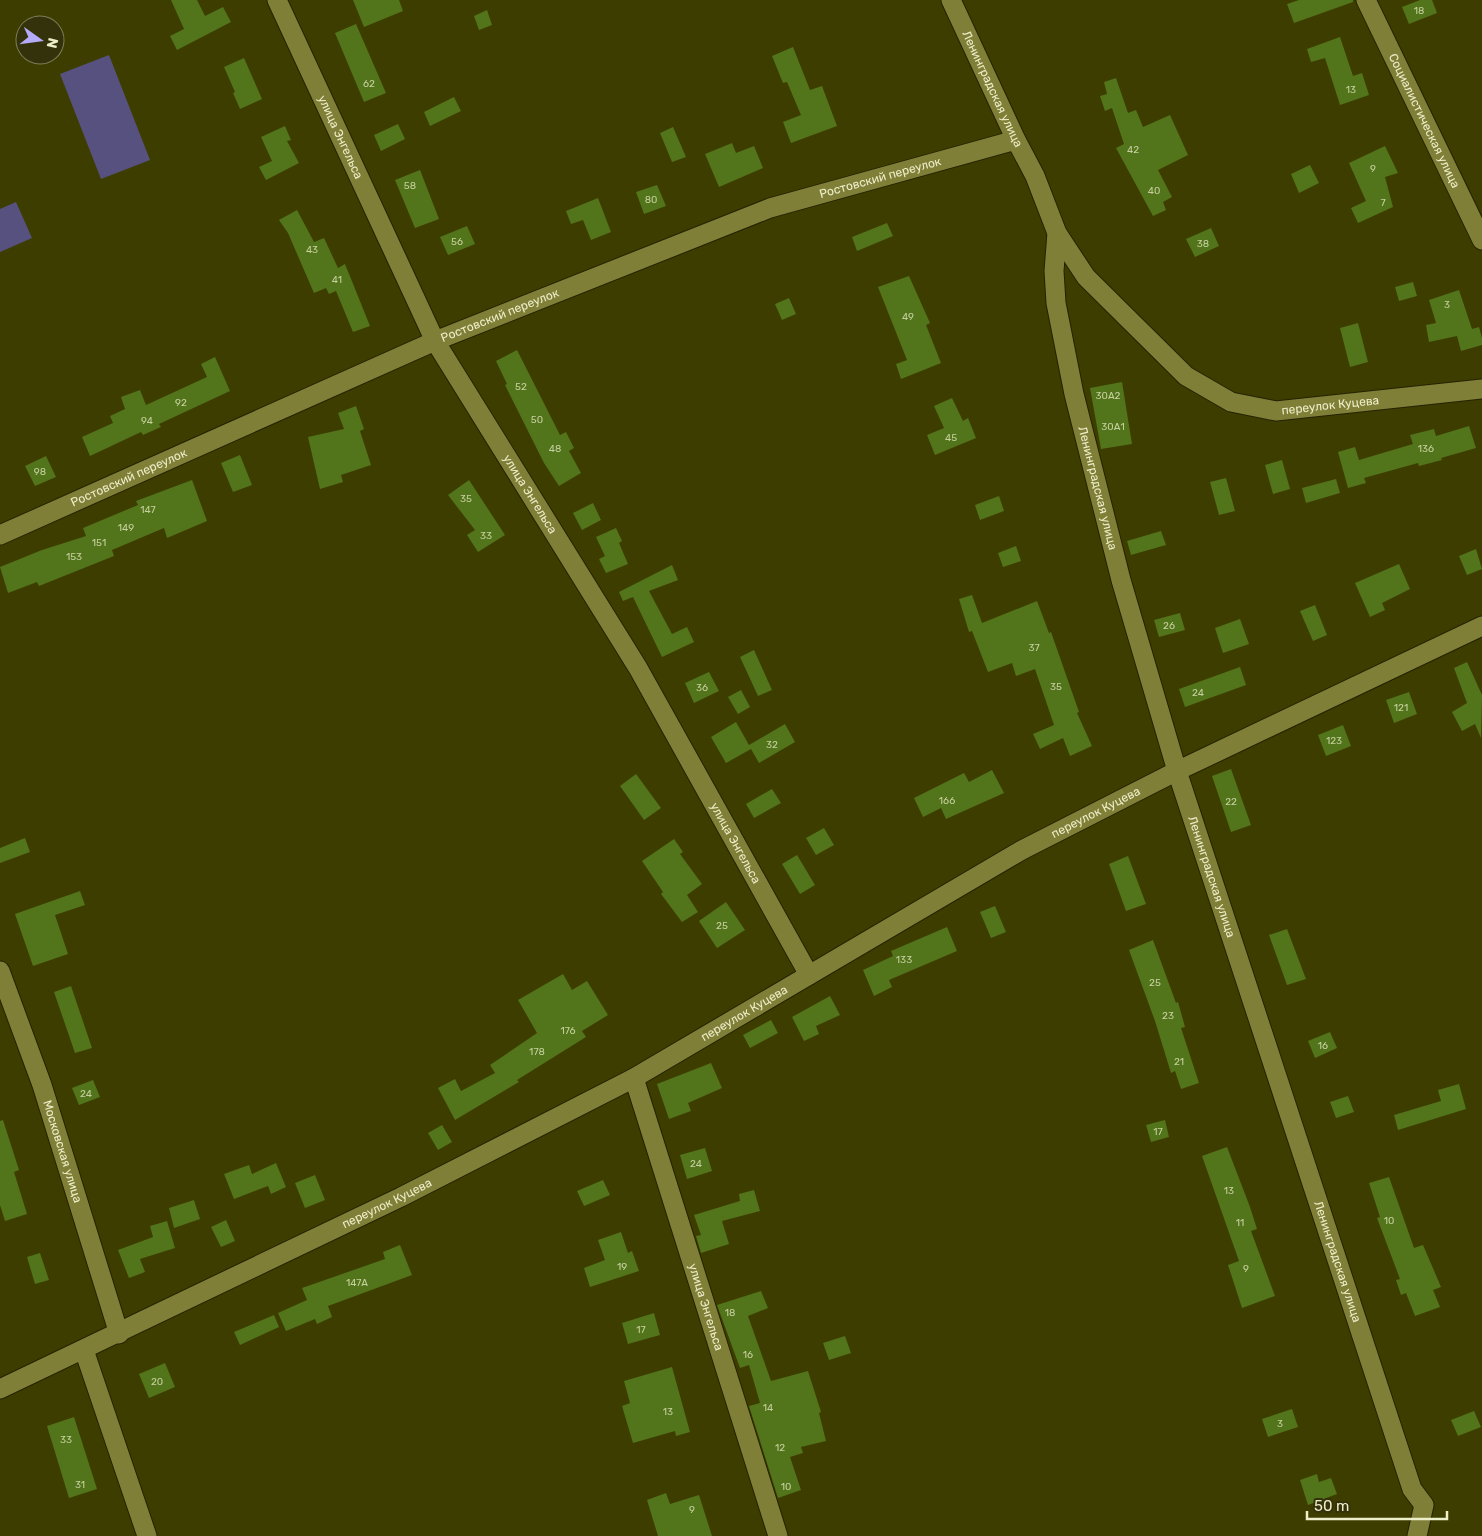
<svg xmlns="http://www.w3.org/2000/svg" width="1482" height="1536" viewBox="0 0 1482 1536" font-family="Rubik,sans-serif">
	<rect width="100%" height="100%" fill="#3e3d00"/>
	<g fill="#56517f">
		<path d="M109 55 150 160 101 179 60 74Z"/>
		<path d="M16 202 32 238 0 252V209Z"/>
	</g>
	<g fill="#52741a">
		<path d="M171 0H197L205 16 223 7 231 22 177 50 170 36 184 29Z"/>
		<path d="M353 0H399L403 11 364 27Z"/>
		<path d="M1299 0H1353V2L1294 23 1287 4Z"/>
		<path d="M1420 0H1432L1437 13 1409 24 1402 7Z"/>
		<path d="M487 10 492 25 479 30 474 16Z"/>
		<path d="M356 24 386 93 364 102 335 33Z"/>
		<path d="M1340 37 1353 76 1362 73 1369 95 1340 105 1325 58 1311 62 1307 49Z"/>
		<path d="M793 47 810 90 822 86 837 126 791 143 783 122 801 115 787 82 783 83 772 56Z"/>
		<path d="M244 58 262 99 240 109 233 93 235 92 224 67Z"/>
		<path d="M1116 78 1128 113 1136 110 1143 127 1170 115 1188 155 1158 170 1172 197 1163 202 1166 210 1153 216 1116 148 1124 144 1112 108 1105 111 1100 96 1107 94 1104 82Z"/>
		<path d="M454 97 461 111 430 126 424 112Z"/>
		<path d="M398 124 405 139 381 151 374 135Z"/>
		<path d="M285 126 291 140 287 141 299 163 266 180 259 167 272 161 261 137Z"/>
		<path d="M673 127 686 157 672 162 660 133Z"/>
		<path d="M732 143 736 153 754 146 763 168 719 187 705 154Z"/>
		<path d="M1385 146 1398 173 1385 177 1393 207 1358 223 1351 208 1366 201 1349 163Z"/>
		<path d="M1310 165 1319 183 1299 193 1291 174Z"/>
		<path d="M420 170 439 219 415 228 395 180Z"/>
		<path d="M657 185 666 206 644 214 636 192Z"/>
		<path d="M598 198 611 232 591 240 583 220 571 224 566 211Z"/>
		<path d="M297 210 314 242 324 238 338 268 345 264 370 326 353 332 336 291 329 294 326 288 314 293 288 233 279 220Z"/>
		<path d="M887 223 893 236 857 251 852 237Z"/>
		<path d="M467 226 475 244 448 255 440 237Z"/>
		<path d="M1211 228 1219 246 1195 257 1186 239Z"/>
		<path d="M909 276 930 323 926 325 941 363 901 379 896 364 907 360 878 287Z"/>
		<path d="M1413 282 1417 296 1399 301 1395 287Z"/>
		<path d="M1459 290 1472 329 1479 327 1482 338V345L1461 351 1457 336 1429 342 1426 325 1436 323 1429 300Z"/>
		<path d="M789 298 796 314 782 320 775 304Z"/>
		<path d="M1358 323 1368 362 1350 367 1340 328Z"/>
		<path d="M517 350 560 435 566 432 574 448 569 451 581 473 559 486 544 463 505 385 507 384 496 361Z"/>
		<path d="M215 357 230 391 159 424 161 427 143 435 141 432 90 456 82 437 113 423 110 416 125 409 121 397 140 390 146 405 207 377 201 364Z"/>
		<path d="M1122 382 1132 444 1101 449 1090 388Z"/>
		<path d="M952 398 963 421 968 418 976 438 935 455 927 435 944 428 934 406Z"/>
		<path d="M356 406 364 429 360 431 371 465 341 475 343 482 320 489 308 437 344 429 338 413Z"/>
		<path d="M1469 426 1476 448 1441 458 1442 460 1419 466 1418 463 1364 478 1366 483 1348 488 1338 452 1355 447 1359 460 1413 444 1410 435 1434 429 1436 436Z"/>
		<path d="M240 455 252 485 233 492 221 463Z"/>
		<path d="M46 456 56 477 35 486 25 466Z"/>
		<path d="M1282 460 1290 489 1273 494 1265 465Z"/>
		<path d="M1226 478 1235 511 1219 515 1210 482Z"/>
		<path d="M1336 479 1340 493 1306 503 1302 488Z"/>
		<path d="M192 480 207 521 167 538 164 528 112 550 114 556 39 586 37 582 8 593 0 567 42 550 86 536 83 528 138 505 136 501Z"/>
		<path d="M469 480 505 535 478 552 467 535 475 530 448 495Z"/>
		<path d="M999 496 1004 511 980 520 975 505Z"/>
		<path d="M593 503 601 520 582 530 573 513Z"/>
		<path d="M616 528 622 541 619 543 628 564 606 573 599 559 605 556 596 537Z"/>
		<path d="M1161 531 1166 545 1131 555 1127 541Z"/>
		<path d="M1016 546 1021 561 1003 567 998 553Z"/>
		<path d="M1476 549 1482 569 1467 575 1459 556Z"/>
		<path d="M1399 564 1410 589 1382 603 1385 610 1370 617 1355 583Z"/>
		<path d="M672 565 678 580 649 591 672 634 687 627 694 642 662 657 633 597 623 601 619 592Z"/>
		<path d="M972 595 982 623 1037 601 1049 633 1051 632 1079 712 1077 713 1092 746 1070 756 1063 738 1040 749 1033 734 1054 725 1035 669 1016 676 1012 663 988 672 972 631 969 632 959 599Z"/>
		<path d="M1315 605 1327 635 1313 641 1300 611Z"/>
		<path d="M1180 613 1185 630 1159 637 1154 620Z"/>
		<path d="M1240 619 1249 644 1223 653 1215 628Z"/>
		<path d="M754 650 772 690 758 696 740 657Z"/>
		<path d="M1467 662 1482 695 1481 738 1475 724 1462 731 1452 712 1467 703 1454 668Z"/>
		<path d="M1240 667 1246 685 1185 707 1179 689Z"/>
		<path d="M709 672 719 691 694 703 685 683Z"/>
		<path d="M741 690 750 707 738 714 728 697Z"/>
		<path d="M1409 692 1417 714 1394 723 1386 700Z"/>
		<path d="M736 722 749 745 785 724 795 742 759 763 751 749 726 763 711 737Z"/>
		<path d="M1343 725 1351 746 1326 756 1318 735Z"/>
		<path d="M1231 769 1251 825 1231 832 1212 776Z"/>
		<path d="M992 770 1004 793 946 819 941 808 923 817 914 798 964 773 969 782Z"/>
		<path d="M636 774 661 808 644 820 620 786Z"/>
		<path d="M772 789 781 803 754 818 746 804Z"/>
		<path d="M824 828 834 845 816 855 806 838Z"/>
		<path d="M25 838 30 852 0 863V848Z"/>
		<path d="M674 839 683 852 680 854 702 884 687 895 698 912 682 922 661 894 663 892 642 861Z"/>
		<path d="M797 855 815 885 800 894 782 864Z"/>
		<path d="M1128 856 1146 904 1126 911 1109 864Z"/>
		<path d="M80 891 85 905 55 915 68 954 33 966 15 914Z"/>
		<path d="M726 902 745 930 717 948 699 921Z"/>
		<path d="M995 906 1006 932 991 938 980 912Z"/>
		<path d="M947 927 957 951 889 980 892 987 874 996 863 970 893 956 891 951Z"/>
		<path d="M1287 929 1306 979 1287 985 1269 935Z"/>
		<path d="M1153 940 1176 1003 1178 1002 1185 1027 1181 1028 1199 1083 1181 1089 1175 1071 1171 1073 1155 1021 1129 950Z"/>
		<path d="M563 974 572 990 587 981 608 1015 582 1031 586 1037 517 1080 519 1082 455 1120 438 1088 455 1079 461 1091 495 1073 490 1065 537 1033 518 1000Z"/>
		<path d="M71 986 92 1048 75 1053 54 992Z"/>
		<path d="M830 996 840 1015 816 1026 819 1034 804 1041 792 1017Z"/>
		<path d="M771 1020 778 1033 750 1048 743 1035Z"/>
		<path d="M1330 1032 1337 1048 1315 1058 1308 1041Z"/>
		<path d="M711 1063 722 1088 688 1103 691 1111 669 1119 657 1084Z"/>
		<path d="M93 1080 100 1097 79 1105 72 1088Z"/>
		<path d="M1459 1084 1466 1109 1398 1130 1394 1115 1441 1101 1438 1090Z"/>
		<path d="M1348 1096 1354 1112 1336 1118 1330 1102Z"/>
		<path d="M3 1120 19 1170 14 1172 27 1214 5 1221 0 1205V1121Z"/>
		<path d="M1165 1120 1169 1137 1151 1142 1146 1125Z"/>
		<path d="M442 1125 452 1142 438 1150 428 1133Z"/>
		<path d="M1227 1147 1250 1207 1257 1229 1251 1231 1275 1296 1242 1308 1228 1265 1239 1261 1202 1156Z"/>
		<path d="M705 1148 712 1171 687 1179 680 1155Z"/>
		<path d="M276 1163 286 1187 271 1194 268 1186 234 1199 224 1174 249 1165 252 1174Z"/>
		<path d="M315 1175 325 1200 305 1208 295 1183Z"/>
		<path d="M1389 1177 1414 1248 1423 1245 1441 1287 1433 1290 1440 1307 1415 1316 1406 1293 1401 1295 1396 1280 1400 1279 1377 1218 1380 1217 1369 1183Z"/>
		<path d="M603 1180 610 1195 584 1206 577 1191Z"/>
		<path d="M754 1190 760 1211 722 1221 729 1244 701 1253 696 1236 701 1235 694 1215 740 1201 739 1194Z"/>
		<path d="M194 1200 200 1219 174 1228 169 1208Z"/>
		<path d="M226 1220 235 1241 221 1247 211 1227Z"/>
		<path d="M167 1221 175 1248 140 1259 145 1272 129 1278 118 1250 153 1237 150 1226Z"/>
		<path d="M621 1232 628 1253 632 1251 639 1271 590 1287 584 1268 605 1260 598 1240Z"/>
		<path d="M400 1245 412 1275 328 1306 332 1317 317 1324 315 1319 286 1331 278 1313 307 1300 302 1288 385 1259 383 1252Z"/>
		<path d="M40 1253 49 1280 35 1284 27 1257Z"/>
		<path d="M761 1291 768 1308 748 1316 771 1381 808 1371 821 1412 819 1413 826 1441 801 1447 803 1453 790 1457 801 1490 778 1498 749 1406 760 1403 749 1365 740 1368 717 1305Z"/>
		<path d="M654 1313 660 1335 628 1344 622 1323Z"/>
		<path d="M274 1315 279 1327 240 1345 234 1332Z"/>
		<path d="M845 1336 851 1353 829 1360 823 1343Z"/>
		<path d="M165 1363 175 1387 149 1398 139 1374Z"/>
		<path d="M672 1367 690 1432 676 1436 675 1431 633 1443 622 1406 630 1403 624 1381Z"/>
		<path d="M1292 1409 1298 1427 1268 1437 1262 1419Z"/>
		<path d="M1474 1411 1481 1427 1458 1436 1451 1420Z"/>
		<path d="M74 1417 97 1489 69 1498 47 1426Z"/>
		<path d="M1317 1474 1319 1482 1331 1478 1337 1494 1308 1505 1300 1480Z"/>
		<path d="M666 1493 670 1504 699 1495 712 1536H658L647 1500Z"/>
	</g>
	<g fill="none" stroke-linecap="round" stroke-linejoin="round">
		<defs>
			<g id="minor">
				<path id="s1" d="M277 0 435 341 638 668 809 975"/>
				<path id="s2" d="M951 0 1016 140 1035 176 1057 233 1086 277 1186 376 1231 402 1276 411 1482 389"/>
				<path id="s3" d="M1366 0 1482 240"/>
				<path id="s4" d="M1057 233 1054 271 1056 303 1074 394 1121 580 1177 771 1412 1489 1424 1505 1417 1536"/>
				<path id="s5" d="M0 535 435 341 770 208 1016 140"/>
				<path id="s6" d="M0 971 42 1085 119 1334"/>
				<path id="s7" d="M634 1078 778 1536"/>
				<path d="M84 1350 147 1536"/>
				<path id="s8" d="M0 1389 401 1197 634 1078 1022 850 1177 771 1482 626"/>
			</g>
		</defs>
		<use href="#minor" stroke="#242300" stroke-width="21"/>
		<use href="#minor" stroke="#807f38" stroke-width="19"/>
	</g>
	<g text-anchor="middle" stroke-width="4" stroke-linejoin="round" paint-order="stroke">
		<g font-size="10" fill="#c6d09e">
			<text x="1419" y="14">18</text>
			<text x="369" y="87">62</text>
			<text x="1351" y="93">13</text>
			<text x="1133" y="153">42</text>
			<text x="1373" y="172">9</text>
			<text x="410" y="189">58</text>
			<text x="1154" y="194">40</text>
			<text x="651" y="203">80</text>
			<text x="1383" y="206">7</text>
			<text x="457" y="245">56</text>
			<text x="1203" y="247">38</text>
			<text x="312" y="253">43</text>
			<text x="337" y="283">41</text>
			<text x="1447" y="308">3</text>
			<text x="908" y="320">49</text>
			<text x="521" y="390">52</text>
			<text x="1108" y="399">30А2</text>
			<text x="181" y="406">92</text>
			<text x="537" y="423">50</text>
			<text x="147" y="424">94</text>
			<text x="1113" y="430">30А1</text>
			<text x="951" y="441">45</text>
			<text x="555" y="452">48</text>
			<text x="1426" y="452">136</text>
			<text x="40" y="475">98</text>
			<text x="466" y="502">35</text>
			<text x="148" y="513">147</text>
			<text x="126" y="531">149</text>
			<text x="486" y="539">33</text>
			<text x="99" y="546">151</text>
			<text x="74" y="560">153</text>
			<text x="1169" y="629">26</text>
			<text x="1034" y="651">37</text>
			<text x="1056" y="690">35</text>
			<text x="702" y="691">36</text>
			<text x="1198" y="696">24</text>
			<text x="1401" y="711">121</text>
			<text x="1334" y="744">123</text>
			<text x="772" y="748">32</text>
			<text x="947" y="804">166</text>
			<text x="1231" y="805">22</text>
			<text x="722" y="929">25</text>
			<text x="904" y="963">133</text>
			<text x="1155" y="986">25</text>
			<text x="1168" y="1019">23</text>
			<text x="568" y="1034">176</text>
			<text x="1323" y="1049">16</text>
			<text x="537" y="1055">178</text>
			<text x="1179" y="1065">21</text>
			<text x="86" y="1097">24</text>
			<text x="1158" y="1135">17</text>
			<text x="696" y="1167">24</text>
			<text x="1229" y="1194">13</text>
			<text x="1389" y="1224">10</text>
			<text x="1240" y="1226">11</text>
			<text x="622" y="1270">19</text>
			<text x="1246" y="1272">9</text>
			<text x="357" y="1286">147А</text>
			<text x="730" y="1316">18</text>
			<text x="641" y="1333">17</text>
			<text x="748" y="1358">16</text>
			<text x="157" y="1385">20</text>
			<text x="768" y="1411">14</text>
			<text x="668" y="1415">13</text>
			<text x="1280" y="1427">3</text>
			<text x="66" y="1443">33</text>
			<text x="780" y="1451">12</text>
			<text x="80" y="1488">31</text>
			<text x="786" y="1490">10</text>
			<text x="692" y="1513">9</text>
		</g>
		<g font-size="12" fill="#edeeca" stroke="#33320b">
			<text dy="4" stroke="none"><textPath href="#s2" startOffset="98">Ленинградская улица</textPath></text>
			<text dy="4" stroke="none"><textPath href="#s3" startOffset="134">Социалистическая улица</textPath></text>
			<text dy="4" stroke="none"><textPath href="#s1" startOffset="151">улица Энгельса</textPath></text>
			<text dy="4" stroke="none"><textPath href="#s5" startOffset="951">Ростовский переулок</textPath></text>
			<text dy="4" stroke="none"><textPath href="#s5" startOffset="546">Ростовский переулок</textPath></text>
			<text dy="4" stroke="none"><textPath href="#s2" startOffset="602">переулок Куцева</textPath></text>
			<text dy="4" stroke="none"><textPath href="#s5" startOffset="141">Ростовский переулок</textPath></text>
			<text dy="4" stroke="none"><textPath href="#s4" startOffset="260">Ленинградская улица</textPath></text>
			<text dy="4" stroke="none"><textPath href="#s1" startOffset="556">улица Энгельса</textPath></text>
			<text dy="4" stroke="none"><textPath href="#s8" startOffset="1239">переулок Куцева</textPath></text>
			<text dy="4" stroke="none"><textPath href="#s1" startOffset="961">улица Энгельса</textPath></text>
			<text dy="4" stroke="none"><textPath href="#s4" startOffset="665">Ленинградская улица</textPath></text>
			<text dy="4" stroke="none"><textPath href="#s8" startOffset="834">переулок Куцева</textPath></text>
			<text dy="4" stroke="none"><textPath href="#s6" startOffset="191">Московская улица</textPath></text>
			<text dy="4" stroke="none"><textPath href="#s8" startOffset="429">переулок Куцева</textPath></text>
			<text dy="4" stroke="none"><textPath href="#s4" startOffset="1070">Ленинградская улица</textPath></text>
			<text dy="4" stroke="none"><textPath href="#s7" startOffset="240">улица Энгельса</textPath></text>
		</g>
	</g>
	<g transform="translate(40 40) rotate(104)"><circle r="24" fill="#33320b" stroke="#7d7d57"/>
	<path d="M0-4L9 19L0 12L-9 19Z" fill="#b4acf9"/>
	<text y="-8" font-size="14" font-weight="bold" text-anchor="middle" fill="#edeeca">N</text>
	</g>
	<path d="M1307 1511v8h140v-8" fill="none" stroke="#edeeca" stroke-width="2.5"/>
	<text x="1314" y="1511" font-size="15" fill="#edeeca" stroke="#33320b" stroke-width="4" paint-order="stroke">50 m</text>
</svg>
